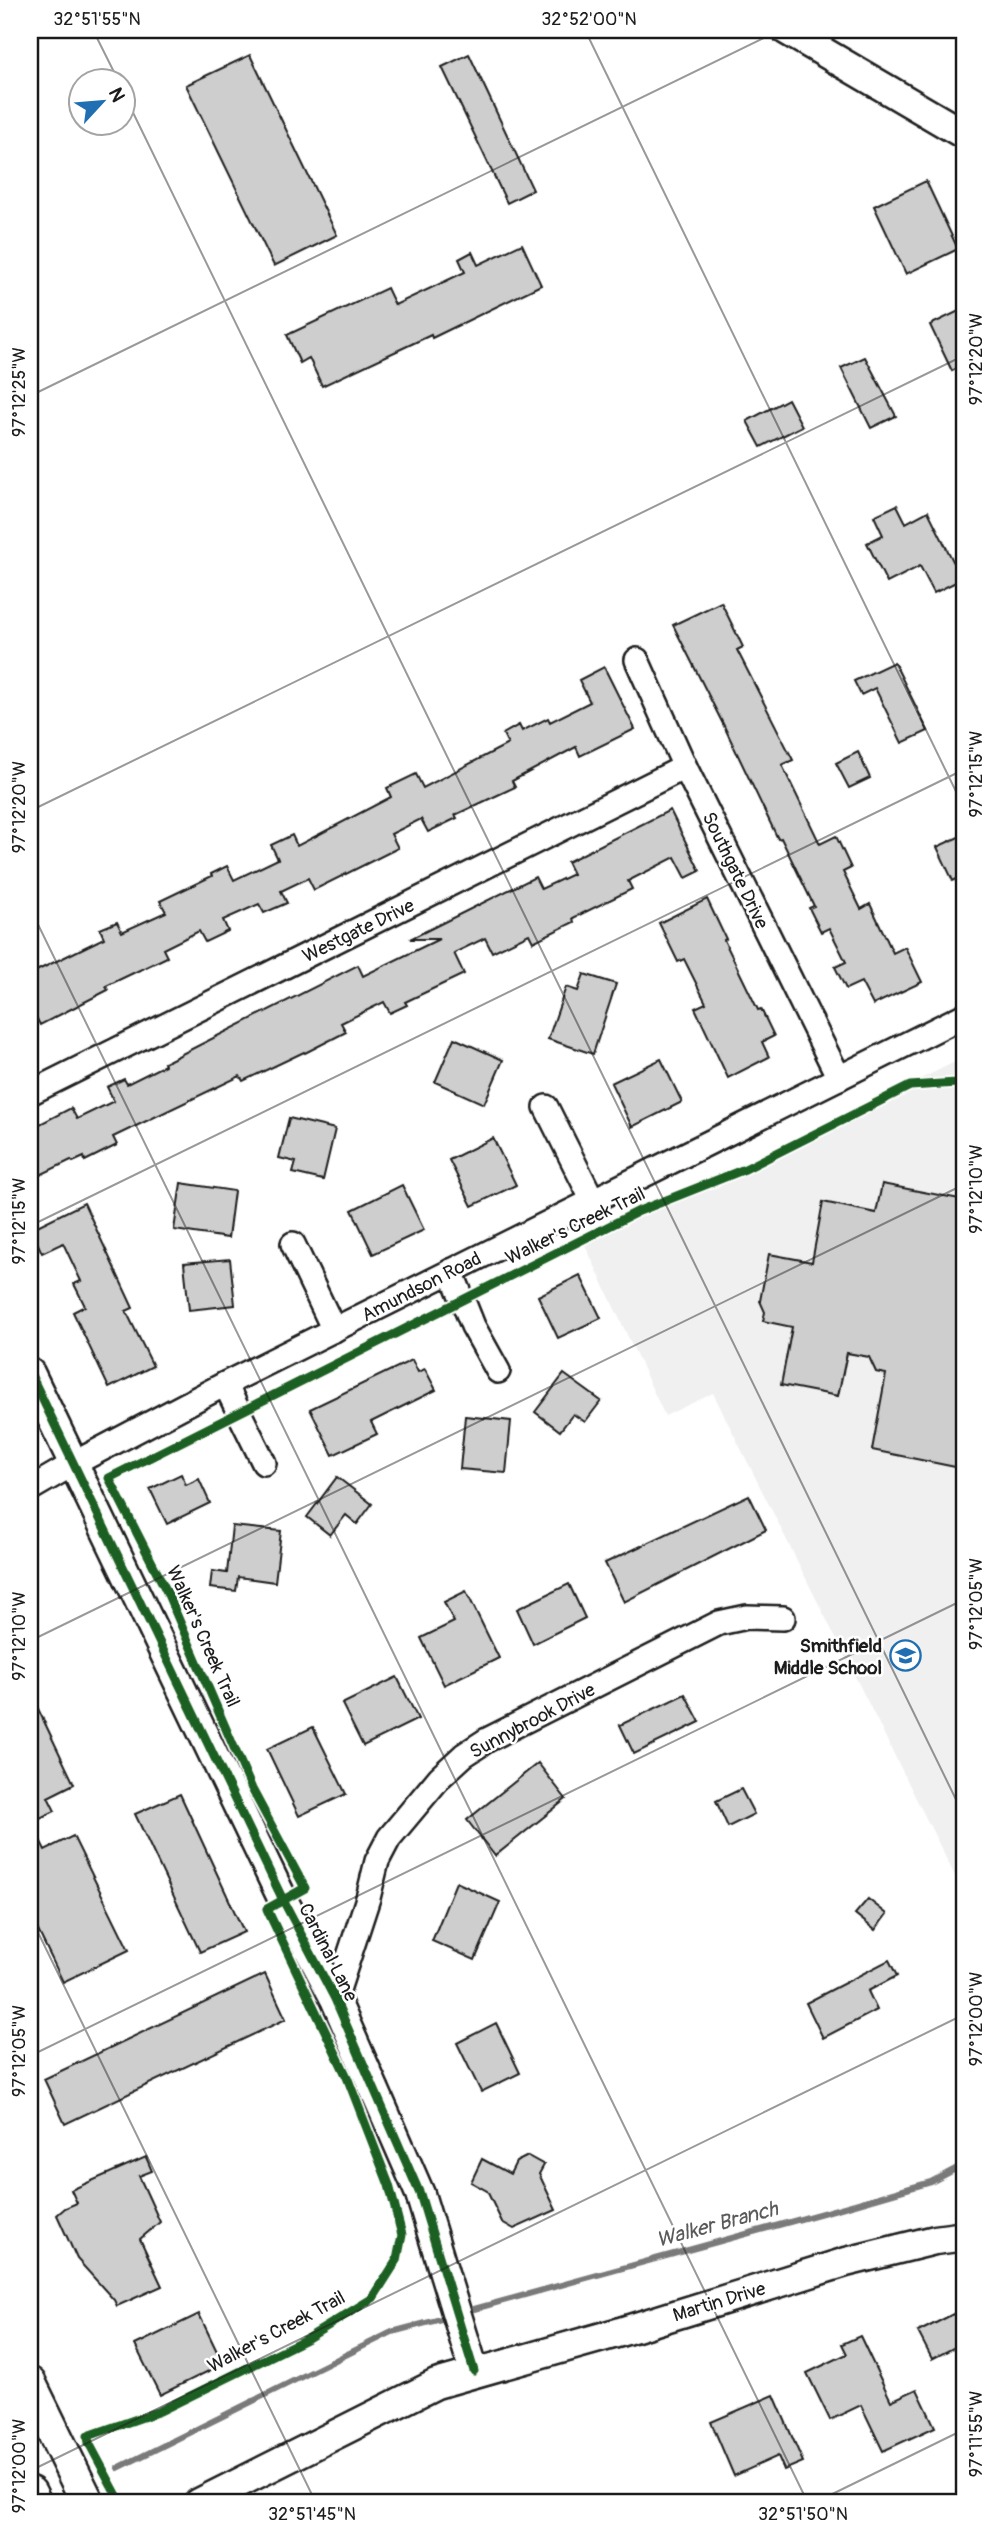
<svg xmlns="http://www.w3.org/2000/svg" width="995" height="2533" viewBox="0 0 995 2533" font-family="Pangolin,sans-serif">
	<rect width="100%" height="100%" fill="#fff"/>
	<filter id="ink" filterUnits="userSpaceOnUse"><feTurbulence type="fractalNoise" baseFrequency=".0143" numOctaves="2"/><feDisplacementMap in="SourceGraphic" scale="14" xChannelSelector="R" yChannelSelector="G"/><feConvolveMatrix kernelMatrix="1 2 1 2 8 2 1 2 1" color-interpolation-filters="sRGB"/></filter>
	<g filter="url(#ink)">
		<path fill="#f0f0f0" d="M965 1057V1896L713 1393 665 1416 585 1245Z"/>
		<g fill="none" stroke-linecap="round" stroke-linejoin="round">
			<g stroke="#7a7a7a" stroke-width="6">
				<path d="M474 2309 855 2204 931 2182 965 2164"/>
				<path d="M118 2468 392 2332 441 2319"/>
			</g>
		</g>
		<g fill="#cecece" stroke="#1c1c1c" stroke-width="2">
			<path d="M469 54 533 190 507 203 442 67Z"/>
			<path d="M250 55 337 235 274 266 186 85Z"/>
			<path d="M926 181 958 249 906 274 874 206Z"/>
			<path d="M522 244 541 285 432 338 431 335 322 386 309 358 300 363 287 335 387 288 395 305 465 272 459 259 472 252 478 265Z"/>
			<path d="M965 308V364L952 371 930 325Z"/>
			<path d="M865 357 896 416 871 428 841 368Z"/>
			<path d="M788 399 802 426 761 447 747 421Z"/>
			<path d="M897 505 906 523 928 511 962 579 934 593 920 566 887 583 867 543 883 535 874 516Z"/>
			<path d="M721 602 743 647 737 650 793 760 782 765 820 844 836 836 851 868 843 872 861 909 870 904 893 953 905 947 922 982 873 1005 861 982 846 989 835 967 846 962 829 928 821 932 809 908 814 906 781 838 778 839 723 724 673 625Z"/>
			<path d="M894 662 928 731 902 743 875 688 861 695 854 681Z"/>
			<path d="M604 667 635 729 580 756 576 747 512 781 515 787 455 815 457 818 428 832 421 819 391 834 398 848 314 890 308 878 281 891 287 903 264 913 259 904 223 920 228 931 205 942 199 931 163 949 167 957 106 986 108 990 40 1025 34 1013 30 1015V974L104 938 100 929 117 922 122 932 166 912 160 901 212 876 211 874 227 866 234 880 278 859 271 845 292 835 297 846 391 797 387 788 416 774 423 788 508 744 503 734 519 725 522 731 548 718 550 722 590 702 579 680Z"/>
			<path d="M858 752 870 778 849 788 836 763Z"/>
			<path d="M670 810 700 871 686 878 675 857 628 881 632 889 573 918 574 922 533 942 529 934 492 952 485 938 454 953 464 974 405 1002 407 1005 390 1013 384 1002 341 1023 346 1032 305 1053 304 1052 243 1081 240 1076 113 1137 117 1145 85 1161 84 1157 73 1162 71 1160 30 1180V1129L71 1108 77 1119 114 1101 107 1087 124 1079 127 1084 165 1065 164 1063 358 965 363 976 439 939H410L535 877 541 889 573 874 567 862Z"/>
			<path d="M965 834V875L953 881 937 847Z"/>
			<path d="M707 899 726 939 724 940 758 1010 761 1009 774 1036 762 1042 769 1057 728 1078 695 1008 706 1003 684 959 678 962 659 923Z"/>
			<path d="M584 974 616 984 593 1054 548 1039 566 987 578 991Z"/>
			<path d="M454 1038 503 1060 484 1104 435 1082Z"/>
			<path d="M661 1059 682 1102 632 1127 611 1083Z"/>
			<path d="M289 1118 335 1129 323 1180 293 1173 296 1162 279 1158Z"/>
			<path d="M493 1138 516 1185 472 1206 449 1160Z"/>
			<path d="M181 1183 234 1191 228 1238 174 1230Z"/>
			<path d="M882 1184 965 1200V1469L872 1450 886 1374 876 1372 869 1357 847 1353 838 1396 781 1385 792 1327 763 1321 765 1312 760 1301 769 1254 812 1262 823 1202 876 1213Z"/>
			<path d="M402 1185 424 1230 373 1254 352 1210Z"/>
			<path d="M84 1203 133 1308 126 1311 153 1366 109 1388 73 1312 85 1306 74 1284 81 1281 63 1243 42 1253 31 1229Z"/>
			<path d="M230 1259 235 1305 189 1310 184 1263Z"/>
			<path d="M580 1275 601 1318 558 1338 538 1296Z"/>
			<path d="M412 1360 418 1372 425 1369 436 1390 371 1422 377 1434 333 1455 310 1409Z"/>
			<path d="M564 1374 601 1401 585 1422 573 1414 560 1431 535 1412Z"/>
			<path d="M465 1416 511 1421 506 1473 460 1469Z"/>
			<path d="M181 1474 186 1485 199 1479 210 1503 167 1524 150 1489Z"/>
			<path d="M337 1477 372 1504 357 1524 346 1515 330 1535 307 1517Z"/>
			<path d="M749 1495 766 1530 624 1602 605 1563Z"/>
			<path d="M232 1526 281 1531 275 1582 238 1577 236 1591 210 1588 212 1571 227 1573Z"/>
			<path d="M569 1584 585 1618 533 1644 517 1609Z"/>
			<path d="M466 1591 499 1658 444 1685 421 1638 454 1622 444 1602Z"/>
			<path d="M397 1677 418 1719 363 1746 342 1704Z"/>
			<path d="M30 1692 74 1784 48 1797 55 1811 31 1822 45 1850 73 1836 129 1950 63 1982 30 1914Z"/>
			<path d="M685 1694 700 1722 634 1754 620 1725Z"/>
			<path d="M313 1727 346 1794 299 1816 267 1749Z"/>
			<path d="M538 1763 566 1799 495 1856 467 1820Z"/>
			<path d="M741 1789 754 1814 728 1827 716 1801Z"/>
			<path d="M180 1794 244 1932 200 1952 135 1814Z"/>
			<path d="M456 1882 500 1902 475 1960 432 1941Z"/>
			<path d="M868 1899 887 1914 875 1930 855 1914Z"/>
			<path d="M889 1960 897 1976 868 1991 877 2010 823 2038 806 2003Z"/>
			<path d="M265 1974 286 2019 65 2124 44 2079Z"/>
			<path d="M496 2023 520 2073 481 2092 457 2043Z"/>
			<path d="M528 2156 544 2165 539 2174 556 2210 514 2229 502 2222 487 2191 471 2182 482 2159 510 2174 516 2162Z"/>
			<path d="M146 2157 152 2171 139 2176 160 2222 140 2239 162 2286 117 2306 114 2300 77 2259 57 2215 65 2208 77 2203 71 2190Z"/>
			<path d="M965 2308V2342L932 2359 918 2332Z"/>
			<path d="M199 2314 223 2364 160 2395 135 2345Z"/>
			<path d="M860 2336 891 2401 917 2389 935 2427 883 2451 861 2405 830 2420 807 2373 847 2354 842 2344Z"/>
			<path d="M774 2395 803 2462 784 2470 778 2456 734 2476 711 2422Z"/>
		</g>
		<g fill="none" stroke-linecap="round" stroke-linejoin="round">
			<defs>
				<g id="minor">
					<path d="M637 660 685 767 839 1078"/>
					<path d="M30 1093 685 767"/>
					<path d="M546 1107 593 1201"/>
					<path d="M293 1244 334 1330"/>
					<path d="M451 1271 473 1326 498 1371"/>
					<path d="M225 1384 264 1463"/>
					<path d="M30 1489 73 1464 225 1384 965 1015"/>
					<path d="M335 1999 368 1898 377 1861 389 1838 440 1777 464 1755 487 1740 719 1623 747 1617 783 1618"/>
				</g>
				<g id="tertiary">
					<path d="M786 30 965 135"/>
					<path d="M30 1373 283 1900 335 1999 420 2194 474 2371"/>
					<path d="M199 2503 436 2384 620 2332 846 2262 935 2240 965 2236"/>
				</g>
				<g id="secondary">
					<path d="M30 2384 88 2503"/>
					<path d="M30 2493 35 2503"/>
				</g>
			</defs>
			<use href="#minor" stroke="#1c1c1c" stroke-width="28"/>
			<use href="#tertiary" stroke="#1c1c1c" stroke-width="33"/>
			<use href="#secondary" stroke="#1c1c1c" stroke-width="37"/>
			<use href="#minor" stroke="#fff" stroke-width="23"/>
			<use href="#tertiary" stroke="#fff" stroke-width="28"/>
			<use href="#secondary" stroke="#fff" stroke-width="32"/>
			<defs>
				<g id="cycleway">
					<path d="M30 1373 283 1900 335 1999 420 2194 474 2371"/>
					<path d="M121 2503 89 2443 88 2436 160 2411 308 2338 373 2298 397 2260 402 2235 389 2185 347 2077 267 1909 305 1888 252 1789 166 1590 109 1478 639 1211 745 1169 910 1086 957 1083 965 1080"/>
				</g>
			</defs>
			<use href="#cycleway" stroke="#fff" stroke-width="13"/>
			<use href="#cycleway" stroke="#1b5e20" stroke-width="9"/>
		</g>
	</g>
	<path fill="none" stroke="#1c1c1c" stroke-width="2" stroke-opacity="0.45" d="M93 30 118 80M585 30 965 810M122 90 965 1818M30 396 780 30M30 811 965 355M30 908 808 2503M30 1226 965 769M30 1641 965 1184M30 1916 316 2503M30 2056 965 1599M30 2471 965 2014M814 2503 965 2429"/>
	<defs>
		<symbol id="school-ring" viewBox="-11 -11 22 22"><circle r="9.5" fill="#fff" stroke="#1f6fb2" stroke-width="1.5"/><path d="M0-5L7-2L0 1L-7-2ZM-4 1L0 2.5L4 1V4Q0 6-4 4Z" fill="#1f6fb2"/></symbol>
	</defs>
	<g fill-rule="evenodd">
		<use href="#school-ring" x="888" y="1638" width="35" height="35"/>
	</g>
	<g text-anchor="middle" stroke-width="5" stroke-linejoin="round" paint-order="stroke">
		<g font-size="19" fill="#1c1c1c" stroke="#fff">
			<text transform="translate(736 870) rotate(64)" y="7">Southgate Drive</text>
			<text transform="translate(358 930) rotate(-26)" y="7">Westgate Drive</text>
			<text transform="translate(575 1225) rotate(-26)" y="7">Walker's Creek Trail</text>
			<text transform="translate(421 1286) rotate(-27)" y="7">Amundson Road</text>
			<text transform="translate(204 1636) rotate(66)" y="7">Walker's Creek Trail</text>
			<text transform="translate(532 1720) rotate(-28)" y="7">Sunnybrook Drive</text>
			<text transform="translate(329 1952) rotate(63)" y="7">Cardinal Lane</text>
			<text transform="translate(719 2301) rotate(-17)" y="7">Martin Drive</text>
			<text transform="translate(276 2331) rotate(-28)" y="7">Walker's Creek Trail</text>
		</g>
		<g font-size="19" font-weight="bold" fill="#1c1c1c" stroke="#fff" text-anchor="end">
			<text x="882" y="1652">Smithfield<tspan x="882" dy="22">Middle School</tspan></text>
		</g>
		<g font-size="21" font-style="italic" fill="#5a5a5a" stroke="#fff">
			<text transform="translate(717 2224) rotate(-15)" y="7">Walker Branch</text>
		</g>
	</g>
	<rect width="995" height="2533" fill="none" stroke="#fff" stroke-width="77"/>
	<g transform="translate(102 102) rotate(64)"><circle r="33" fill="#ffffff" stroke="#a4a4a4" stroke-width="2"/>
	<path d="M0-5L12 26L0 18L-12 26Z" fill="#1f6fb2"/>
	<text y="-10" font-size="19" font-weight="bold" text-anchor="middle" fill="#1c1c1c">N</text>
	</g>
	<rect x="38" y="38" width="918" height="2456" fill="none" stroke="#1c1c1c" stroke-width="2.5"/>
	<g font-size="18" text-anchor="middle" fill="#1c1c1c">
		<text x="97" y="25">32°51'55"N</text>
		<text x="589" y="25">32°52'00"N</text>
		<text transform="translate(976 359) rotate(-90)" y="6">97°12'20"W</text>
		<text transform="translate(19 392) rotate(-90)" y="6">97°12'25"W</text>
		<text transform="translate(976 774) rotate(-90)" y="6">97°12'15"W</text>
		<text transform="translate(19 807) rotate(-90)" y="6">97°12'20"W</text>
		<text transform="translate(976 1189) rotate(-90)" y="6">97°12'10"W</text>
		<text transform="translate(19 1221) rotate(-90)" y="6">97°12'15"W</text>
		<text transform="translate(976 1604) rotate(-90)" y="6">97°12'05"W</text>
		<text transform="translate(19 1636) rotate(-90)" y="6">97°12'10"W</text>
		<text transform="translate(976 2019) rotate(-90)" y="6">97°12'00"W</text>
		<text transform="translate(19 2051) rotate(-90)" y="6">97°12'05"W</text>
		<text transform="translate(976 2434) rotate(-90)" y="6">97°11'55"W</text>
		<text transform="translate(19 2466) rotate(-90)" y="6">97°12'00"W</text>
		<text x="312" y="2520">32°51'45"N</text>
		<text x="803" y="2520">32°51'50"N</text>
	</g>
</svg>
